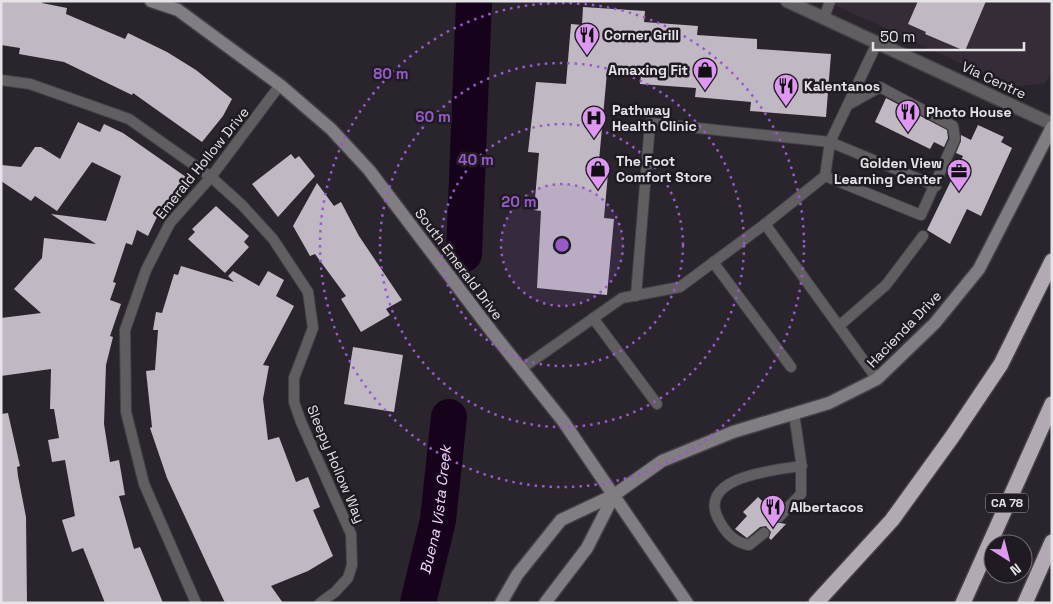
<svg xmlns="http://www.w3.org/2000/svg" width="1053" height="604" viewBox="0 0 1053 604" font-family="'Space Grotesk',sans-serif">
	<rect width="100%" height="100%" fill="#2a252c"/>
	<path fill="#352c38" d="M826 1H1052V71L1045 83 1012 87Z"/>
	<g fill="none" stroke-linecap="round" stroke-linejoin="round">
		<g stroke="#16031b" stroke-width="36">
			<path d="M464 254 474 1"/>
			<path id="s1" d="M418 603 438 520 449 417"/>
		</g>
	</g>
	<g fill="#c0b9c3">
		<path d="M1 1H42V3L67 8 66 14 125 39 128 33 167 52 196 70 232 99 223 116 202 142 133 93 132 95 64 62 19 54 20 48 1 45Z"/>
		<path d="M918 1H986L965 51 925 34 926 32 908 24Z"/>
		<path d="M583 7 645 11 644 22 698 26 697 35 757 39V49L831 54 826 117 750 111 751 102 695 97 696 88 640 84 641 74 607 72 599 161 609 162 604 218 614 219 607 295 537 288 541 211 534 210 539 153 528 152 536 82 566 84 571 24 582 25Z"/>
		<path d="M886 98 947 130 948 138 944 147 934 142 930 149 875 122Z"/>
		<path d="M78 122 100 132 104 124 123 133 186 177 157 217 148 236 137 230 132 245 126 243 113 282 116 283 110 300 121 304 110 336 113 337 106 365 104 424 110 462 119 460 125 495 119 496 134 549 140 547 163 603H105L83 548 72 552 62 520 75 516 65 460 52 462 48 440 59 438 54 409H50L51 369 1 376V318L41 313 14 289 42 258 44 238 96 244 51 214 106 221 121 176 92 162 57 211 35 196 31 201 1 181V165L21 167 35 147H41L60 159Z"/>
		<path d="M978 125 1004 137 1001 142 1012 148 981 216 967 209 950 244 927 230 963 156 956 153 961 141V135L971 140Z"/>
		<path d="M291 154 295 159 299 156 315 176 278 217 252 184Z"/>
		<path d="M317 183 334 206 341 202 359 236 402 300 386 309 390 315 361 332 341 299 346 296 315 254 310 256 293 226Z"/>
		<path d="M216 206 249 236 244 242 249 247 225 273 188 239 195 232 192 229Z"/>
		<path d="M181 266 234 282 228 276 233 271 259 286 268 271 284 280 276 296 294 306 263 365 269 366 263 399 268 440 279 437 296 482 308 477 320 507 313 510 333 556 308 571 271 586 283 603H225L167 478 150 428 152 427 146 371 155 370 158 330H153L156 312 162 313 174 274 178 275Z"/>
		<path d="M353 347 403 355 394 412 344 404Z"/>
		<path d="M8 413 20 466 17 467 18 476 26 517 27 603H1V414Z"/>
		<path d="M758 497 774 512V522L786 524 771 540 769 538 771 532 766 526 760 527 747 538 735 529 747 516 743 512Z"/>
	</g>
	<g fill="none" stroke-linecap="round" stroke-linejoin="round">
		<defs>
			<g id="service">
				<path d="M824 18 830 1"/>
				<path d="M877 43 830 142 936 186"/>
				<path d="M1 80 30 84 129 119 211 177 242 205 273 239 308 292 313 328 294 378V402L301 422 351 534 352 565 348 578 335 592 320 603"/>
				<path d="M765 224 877 379"/>
				<path d="M713 262 791 367"/>
				<path d="M636 296 650 123 830 142 825 176 921 215 955 139 953 126 880 87 848 105"/>
				<path d="M593 318 657 404"/>
				<path d="M839 326 886 285 923 236"/>
				<path d="M521 369 622 298 680 287 765 224 825 176"/>
				<path d="M779 517 801 494V461L794 414"/>
				<path d="M764 533 749 545C736 543 726 533 720 522 693 477 774 470 802 466"/>
				<path d="M196 603 144 484 126 412 125 330 146 270 170 223 211 177 280 85"/>
			</g>
			<path id="minor" d="M787 1 1052 124"/>
			<g id="secondary">
				<path d="M151 1 178 10 280 85 331 129 369 170 492 332 563 421 687 603"/>
				<path d="M501 603 517 575 561 520 614 495 662 461 733 432 829 403 877 379 935 323 979 269 1052 127"/>
				<path d="M545 603 587 548 614 495"/>
			</g>
			<g id="motorway">
				<path d="M816 603 892 520 952 437 1001 364 1052 261"/>
				<path d="M963 603 1052 404"/>
				<path d="M1025 603 1052 542"/>
			</g>
		</defs>
		<use href="#service" stroke="#444046" stroke-width="12"/>
		<use href="#minor" stroke="#444046" stroke-width="15"/>
		<use href="#secondary" stroke="#444046" stroke-width="15"/>
		<use href="#motorway" stroke="#444046" stroke-width="18"/>
		<use href="#service" stroke="#615e62" stroke-width="10"/>
		<use href="#minor" stroke="#615e62" stroke-width="12"/>
		<use href="#secondary" stroke="#817d82" stroke-width="12"/>
		<use href="#motorway" stroke="#b1aab3" stroke-width="15"/>
	</g>
	<circle cx="562" cy="245" r="61" fill="#965ac9" fill-opacity=".12"/>
	<g fill="none" stroke="#965ac9" stroke-width="2.5" stroke-dasharray="2.5 5">
		<circle cx="562" cy="245" r="61"/>
		<circle cx="562" cy="245" r="121"/>
		<circle cx="562" cy="245" r="182"/>
		<circle cx="562" cy="245" r="242"/>
	</g>
	<defs>
		<symbol id="restaurant-pin" viewBox="-11 -11 22 30"><path d="M0 17L-7.5 6A9.5 9.5 0 1 1 7.5 6Z" fill="#de98f2" stroke="#201b22"/><path d="M-5-6h1v4h1v-4h1v4h1v-4h1v5L-1.5 .5V6h-2V.5L-5-1ZM5-6V6H3V1.5H1.5Q1.5-4 5-6Z" fill="#111"/></symbol>
		<symbol id="shop-pin" viewBox="-11 -11 22 30"><path d="M0 17L-7.5 6A9.5 9.5 0 1 1 7.5 6Z" fill="#de98f2" stroke="#201b22"/><path d="M-5-2.5h2.3a2.7 3.5 0 0 1 5.4 0H5L5.5 6h-11ZM-1.5-2.5h3a1.5 2.3 0 0 0-3 0Z" fill="#111"/></symbol>
		<symbol id="hospital-pin" viewBox="-11 -11 22 30"><path d="M0 17L-7.5 6A9.5 9.5 0 1 1 7.5 6Z" fill="#de98f2" stroke="#201b22"/><path d="M-5-5h3v3.5h4V-5h3V5h-3V1.5h-4V5h-3Z" fill="#111"/></symbol>
		<symbol id="office-pin" viewBox="-11 -11 22 30"><path d="M0 17L-7.5 6A9.5 9.5 0 1 1 7.5 6Z" fill="#de98f2" stroke="#201b22"/><path d="M-6-3h4V-5.5h4V-3h4V5H-6ZM-1-4.5V-3h2v-1.5ZM-6 0V1H6V0Z" fill="#111"/></symbol>
	</defs>
	<g fill-rule="evenodd">
		<use href="#restaurant-pin" x="573" y="21" width="28" height="38"/>
		<use href="#shop-pin" x="691" y="56" width="28" height="38"/>
		<use href="#restaurant-pin" x="772" y="72" width="28" height="38"/>
		<use href="#restaurant-pin" x="894" y="98" width="28" height="38"/>
		<use href="#hospital-pin" x="580" y="104" width="28" height="38"/>
		<use href="#shop-pin" x="584" y="155" width="28" height="38"/>
		<use href="#office-pin" x="945" y="157" width="28" height="38"/>
		<use href="#restaurant-pin" x="759" y="493" width="28" height="38"/>
	</g>
	<g text-anchor="middle" stroke-width="5" stroke-linejoin="round" paint-order="stroke">
		<rect fill="#201b22" stroke="#aba7ac" stroke-width="1" x="986" y="493.5" width="42" height="19" rx="4"/>
		<g font-size="12" font-weight="bold" fill="#e6e3e7">
			<text x="1007" y="507">CA 78</text>
		</g>
		<g font-size="14" font-weight="bold" fill="#e6e3e7" stroke="#201b22" text-anchor="start">
			<text x="604" y="40">Corner Grill</text>
			<text x="688" y="75" text-anchor="end">Amaxing Fit</text>
			<text x="804" y="91">Kalentanos</text>
			<text x="612" y="115">Pathway<tspan x="612" dy="16">Health Clinic</tspan></text>
			<text x="926" y="117">Photo House</text>
			<text x="616" y="166">The Foot<tspan x="616" dy="16">Comfort Store</tspan></text>
			<text x="942" y="168" text-anchor="end">Golden View<tspan x="942" dy="16">Learning Center</tspan></text>
			<text x="790" y="512">Albertacos</text>
		</g>
		<g font-size="14" fill="#e6e3e7" stroke="#201b22">
			<text transform="translate(994 80) rotate(25)" y="5">Via Centre</text>
			<text transform="translate(202 163) rotate(-51)" y="5">Emerald Hollow Drive</text>
			<text transform="translate(459 264) rotate(53)" y="5">South Emerald Drive</text>
			<text transform="translate(904 329) rotate(-46)" y="5">Hacienda Drive</text>
			<text transform="translate(336 464) rotate(67)" y="5">Sleepy Hollow Way</text>
		</g>
		<g font-size="15" font-style="italic" fill="#f2d8fa" stroke="#201b22">
			<text dy="5" stroke="none"><textPath href="#s1" startOffset="95">Buena Vista Creek</textPath></text>
		</g>
	</g>
	<circle cx="562" cy="245" r="8" fill="#965ac9" stroke="#201b22" stroke-width="2.5"/>
	<g font-size="15" text-anchor="middle" font-weight="bold" fill="#965ac9" stroke="#201b22" stroke-width="5" stroke-linejoin="round" paint-order="stroke">
		<text x="391" y="79">80 m</text>
		<text x="433" y="122">60 m</text>
		<text x="476" y="165">40 m</text>
		<text x="519" y="207">20 m</text>
	</g>
	<rect width="1053" height="604" fill="none" stroke="#e6e3e7" stroke-width="5"/>
	<g transform="translate(1008 559) rotate(144)"><circle r="24" fill="#201b22" stroke="#6f6b71"/>
	<path d="M0-4L9 19L0 12L-9 19Z" fill="#de98f2"/>
	<text y="-8" font-size="14" font-weight="bold" text-anchor="middle" fill="#e6e3e7">N</text>
	</g>
	<path d="M873 42v8h151v-8" fill="none" stroke="#e6e3e7" stroke-width="2.5"/>
	<text x="880" y="42" font-size="15" fill="#e6e3e7" stroke="#201b22" stroke-width="4" paint-order="stroke">50 m</text>
</svg>
